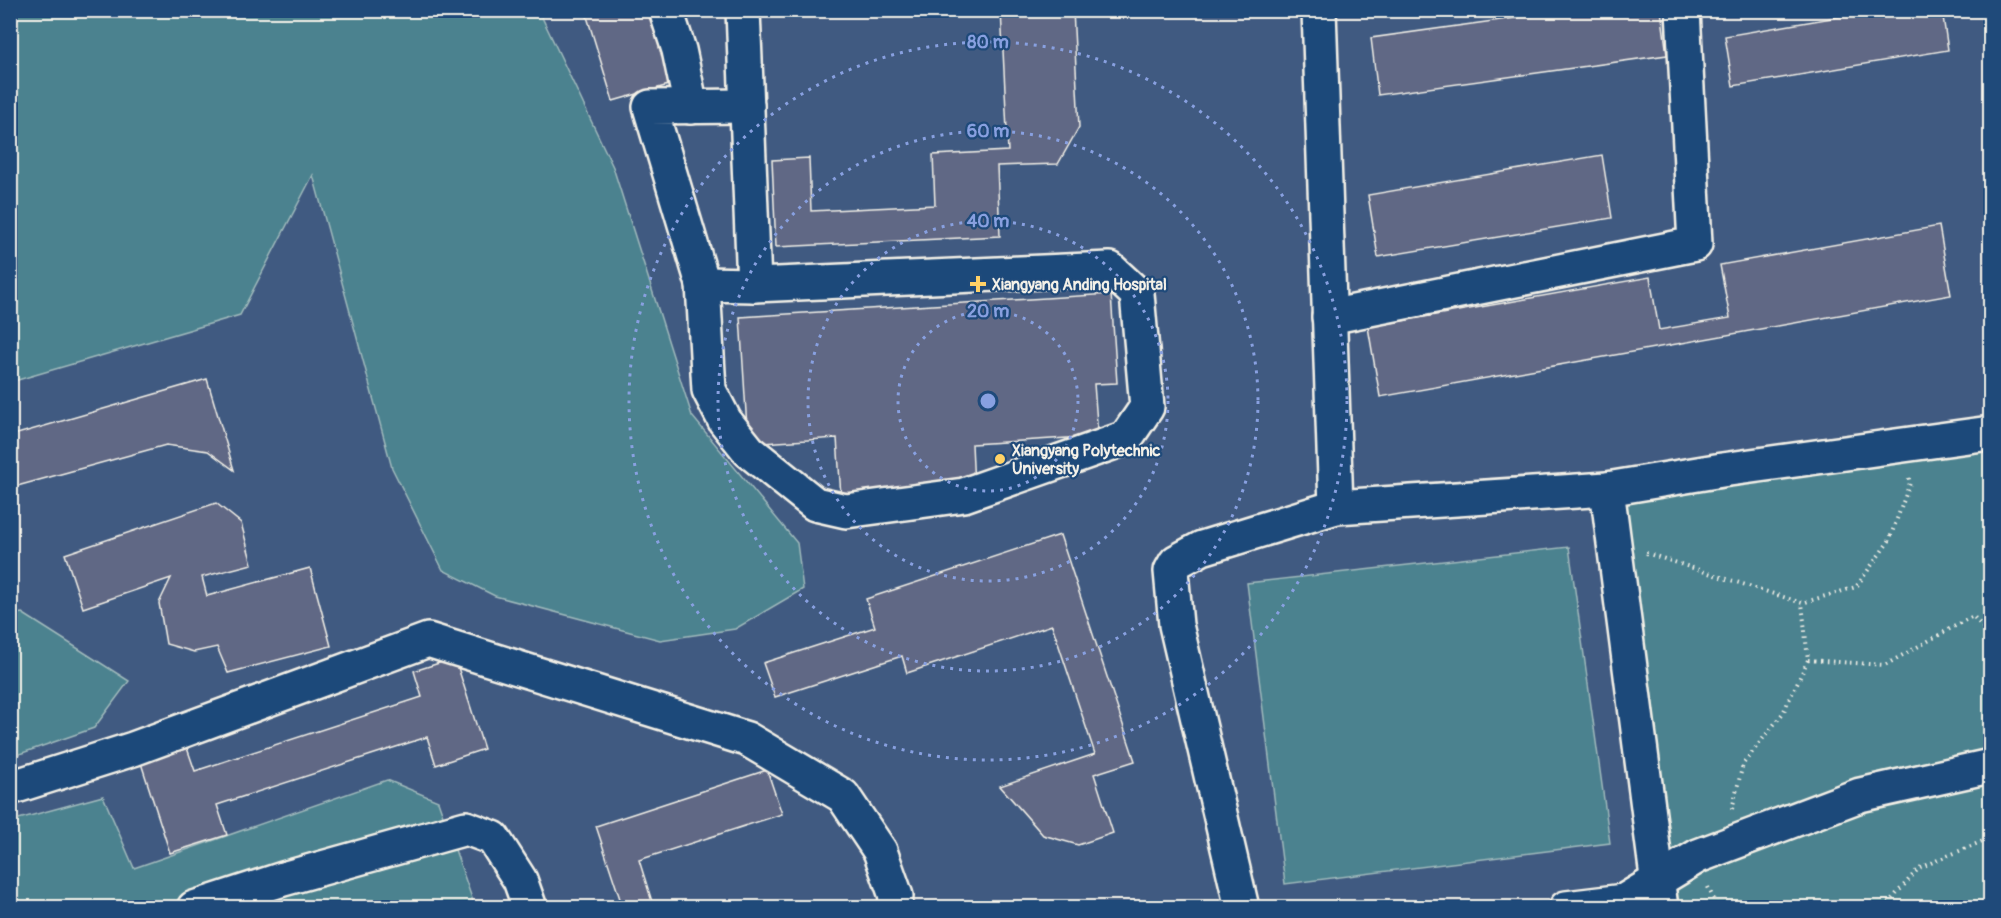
<svg xmlns="http://www.w3.org/2000/svg" width="2001" height="918" viewBox="0 0 2001 918" font-family="Pangolin,sans-serif">
	<rect width="100%" height="100%" fill="#2c507c"/>
	<filter id="ink" filterUnits="userSpaceOnUse"><feTurbulence type="fractalNoise" baseFrequency=".0167" numOctaves="2"/><feDisplacementMap in="SourceGraphic" scale="12" xChannelSelector="R" yChannelSelector="G"/><feConvolveMatrix kernelMatrix="1 2 1 2 8 2 1 2 1" color-interpolation-filters="sRGB"/></filter>
	<g filter="url(#ink)">
		<path fill="#405a81" d="M10 11H1990V907H11Z"/>
		<g fill="#4c828f" stroke="#a0babc" stroke-width="1.5">
			<path d="M393 10 395 14 406 10 539 11 613 167 692 416 797 543 803 589 735 629 660 640 495 596 443 570 392 468 313 175 240 315 11 382V11Z"/>
			<path d="M1990 433V907H1657L1607 489Z"/>
			<path d="M1569 547 1610 843 1285 884 1247 583Z"/>
			<path d="M22 613 129 681 94 728 11 757V615Z"/>
			<path d="M387 780 438 801 475 907 11 908V821L103 796 134 868Z"/>
		</g>
		<g fill="#606885" stroke="#f4f1e8" stroke-width="1.5">
			<path d="M585 10H657L679 82 613 101Z"/>
			<path d="M1001 10H1073L1079 127 1058 164 997 166 1000 236 776 247 772 160 809 158 811 211 935 205 933 155 1008 151Z"/>
			<path d="M1573 10H1661L1667 55 1378 95 1371 38Z"/>
			<path d="M1879 10H1942L1948 50 1733 86 1725 36Z"/>
			<path d="M1602 155 1612 218 1378 257 1368 195Z"/>
			<path d="M1939 226 1951 295 1380 397 1368 327 1650 277 1659 330 1730 318 1720 265Z"/>
			<path d="M1111 294 1117 383 1094 384 1098 436 972 444 974 487 841 496 837 438 748 444 740 317Z"/>
			<path d="M207 379 234 470 208 451 166 445 10 488V436Z"/>
			<path d="M216 503 241 523 252 564 202 577 207 596 310 568 331 646 228 673 217 647 194 652 166 644 159 603 171 578 83 608 65 554Z"/>
			<path d="M1060 535 1135 761 1094 774 1113 833 1078 845 1043 835 1000 786 1095 754 1052 625 907 673 902 656 775 697 763 663 875 627 866 599Z"/>
			<path d="M455 658 484 749 436 765 427 737 217 805 227 835 170 853 140 760 186 745 195 771 422 697 414 671Z"/>
			<path d="M767 770 782 814 639 860 654 908H623L596 826Z"/>
		</g>
		<g fill="none" stroke-linecap="round" stroke-linejoin="round">
			<defs>
				<g id="minor">
					<path d="M666 10 679 50 691 107"/>
					<path d="M743 10 754 285"/>
					<path d="M1319 10 1336 507"/>
					<path d="M1110 269 1137 294 1147 407 1126 438 964 495 846 511 815 504 749 451 725 421 709 390 703 284 754 285Z"/>
					<path d="M703 284 650 107 747 106"/>
					<path d="M1329 317 1695 244 1683 10"/>
					<path d="M1607 489 1661 908"/>
					<path d="M10 788 133 749 428 640 747 739 843 796 880 851 896 896 895 908"/>
					<path d="M194 908 283 879 466 828 493 838 520 880 530 908"/>
					<path d="M1242 908 1176 625 1171 571 1176 562 1202 548 1336 507 1607 489 1722 470 1990 433"/>
					<path d="M1566 908 1624 901 1698 856 1860 795 1990 766"/>
				</g>
			</defs>
			<use href="#minor" stroke="#f4f1e8" stroke-width="38"/>
			<g stroke="#f4f1e8" stroke-width="4" stroke-dasharray="1.5 4.5" stroke-linecap="butt">
				<path d="M1646 553 1802 603 1856 587 1889 541 1910 483 1908 475"/>
				<path d="M1808 660 1885 665 1973 616 1990 635"/>
				<path d="M1732 809 1743 764 1783 713 1808 660 1802 603"/>
				<path d="M1708 887 1718 908"/>
				<path d="M1884 908 1919 868 1990 838"/>
			</g>
			<use href="#minor" stroke="#1f4a7a" stroke-width="33"/>
		</g>
	</g>
	<g fill="none" stroke="#88a0e0" stroke-width="3" stroke-dasharray="3 6">
		<circle cx="988" cy="401" r="90"/>
		<circle cx="988" cy="401" r="180"/>
		<circle cx="988" cy="401" r="270"/>
		<circle cx="988" cy="401" r="359"/>
	</g>
	<g fill="#ffd166" stroke="#1f4a7a" stroke-width="2">
		<path d="M975 275h6v6h6v6h-6v6h-6v-6h-6v-6h6z"/>
		<circle cx="1000" cy="459" r="6"/>
	</g>
	<g text-anchor="middle" stroke-width="4.5" stroke-linejoin="round" paint-order="stroke">
		<g font-size="16" font-weight="bold" fill="#f4f1e8" stroke="#1f4a7a" text-anchor="start">
			<text x="992" y="290">Xiangyang Anding Hospital</text>
			<text x="1012" y="456">Xiangyang Polytechnic<tspan x="1012" dy="18">University</tspan></text>
		</g>
	</g>
	<circle cx="988" cy="401" r="9" fill="#88a0e0" stroke="#1f4a7a" stroke-width="3"/>
	<g font-size="18" text-anchor="middle" font-weight="bold" fill="#88a0e0" stroke="#1f4a7a" stroke-width="4.5" stroke-linejoin="round" paint-order="stroke">
		<text x="988" y="48">80 m</text>
		<text x="988" y="137">60 m</text>
		<text x="988" y="227">40 m</text>
		<text x="988" y="317">20 m</text>
	</g>
	<rect width="2001" height="918" fill="none" stroke="#1f4a7a" stroke-width="36"/>
	<rect x="18" y="18" width="1965" height="882" fill="none" stroke="#f4f1e8" stroke-width="2" filter="url(#ink)"/>
</svg>
